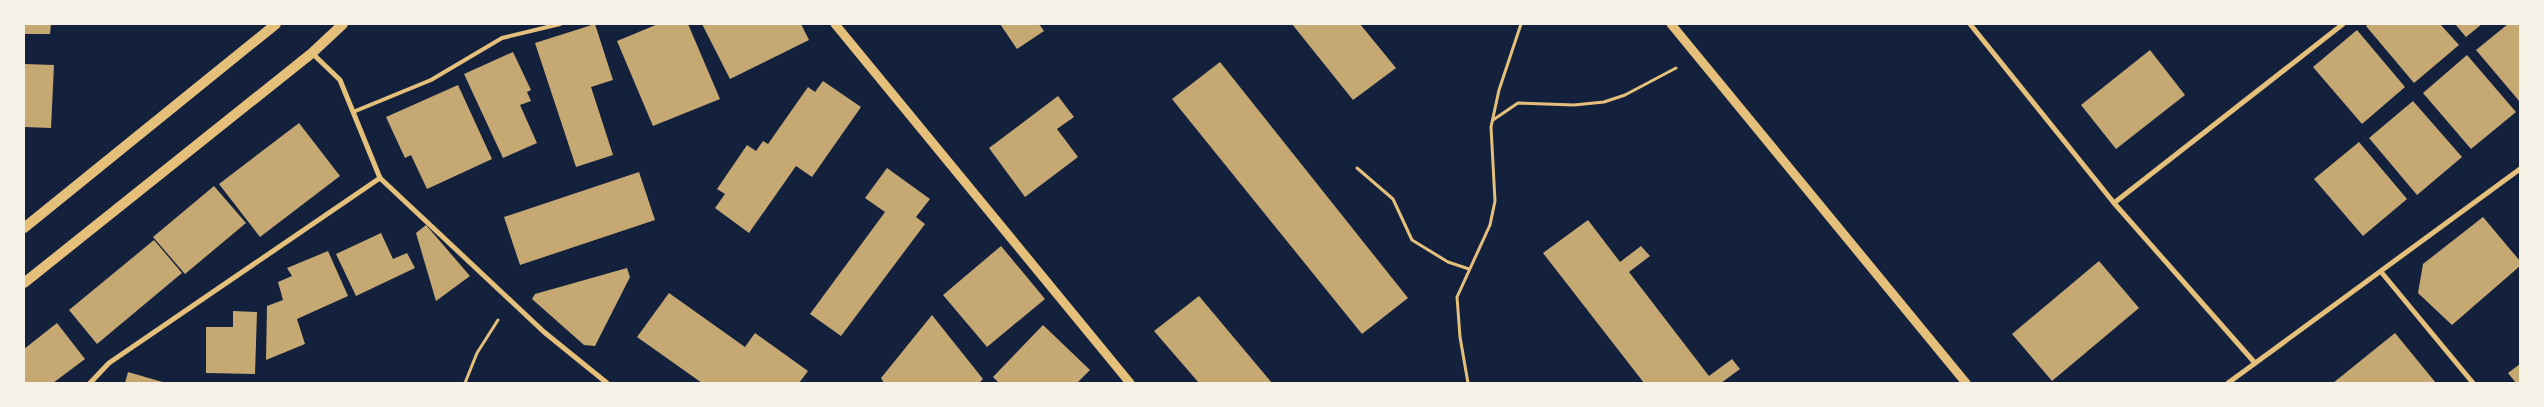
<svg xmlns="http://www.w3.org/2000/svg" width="2544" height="407" viewBox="0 0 2544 407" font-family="'DM Sans',sans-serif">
	<rect width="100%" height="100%" fill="#14213d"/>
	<g fill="#c6a872">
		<path d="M24 24H51L50 34H24Z"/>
		<path d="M595 24 613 80 591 87 613 155 576 167 535 43Z"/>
		<path d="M658 24H688L720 99 653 126 617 41Z"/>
		<path d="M702 24H801L809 40 730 79Z"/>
		<path d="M1000 24H1039L1044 31 1017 49Z"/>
		<path d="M1292 24H1360L1396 68 1353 100Z"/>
		<path d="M2368 24H2440L2459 45 2414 83 2366 26Z"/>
		<path d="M2455 24H2482L2466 37Z"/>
		<path d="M2508 24H2520V102L2476 50Z"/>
		<path d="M2357 30 2405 87 2362 124 2313 67Z"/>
		<path d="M2150 50 2185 95 2116 149 2081 105Z"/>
		<path d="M513 52 531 90 527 92 531 101 520 105 537 143 503 158 464 74Z"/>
		<path d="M2467 55 2516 112 2471 149 2423 93Z"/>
		<path d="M1220 62 1408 298 1362 334 1172 99Z"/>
		<path d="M24 64 54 65 51 128 24 127Z"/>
		<path d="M823 81 861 107 812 177 796 166 749 233 715 208 725 194 717 189 747 145 756 151 763 141 768 144 808 87 815 92Z"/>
		<path d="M458 85 492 159 427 189 411 155 405 158 386 117Z"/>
		<path d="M1058 96 1074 117 1057 129 1078 157 1025 197 989 148Z"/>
		<path d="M2413 101 2462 157 2417 195 2369 138Z"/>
		<path d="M299 123 340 176 260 237 219 184Z"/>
		<path d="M2359 142 2407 199 2363 236 2314 179Z"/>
		<path d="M887 168 930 199 916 217 925 224 841 336 810 314 885 212 865 198Z"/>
		<path d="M639 172 655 220 520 265 504 217Z"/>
		<path d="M214 186 246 223 185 274 153 237Z"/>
		<path d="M2483 217 2520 261V266L2452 325 2418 293 2423 264Z"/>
		<path d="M1588 220 1620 262 1641 246 1650 256 1629 272 1709 376 1732 359 1740 369 1721 383H1644L1543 253Z"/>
		<path d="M426 225 470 276 436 301 416 233Z"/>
		<path d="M381 233 393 259 407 253 415 268 356 296 336 254Z"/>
		<path d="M154 240 182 273 97 344 69 310Z"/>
		<path d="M1001 246 1045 299 987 347 943 295Z"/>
		<path d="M328 251 348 296 297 319 305 344 266 360 267 306 283 300 278 282 292 276 287 268Z"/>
		<path d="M2099 261 2139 308 2052 381 2012 334Z"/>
		<path d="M627 268 630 277 595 346 584 345 532 299 535 294Z"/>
		<path d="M669 293 745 347 755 333 808 371 799 383H702L637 337Z"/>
		<path d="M1199 296 1272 383H1199L1154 331Z"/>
		<path d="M233 311 257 312 255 374 206 373V327H233Z"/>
		<path d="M932 315 983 379 979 383H884L881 378Z"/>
		<path d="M57 323 85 359 53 383H24V349Z"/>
		<path d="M1043 325 1090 370 1077 383H999L993 377Z"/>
		<path d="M2395 333 2436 383H2333Z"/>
		<path d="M2520 364V383H2516L2508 373Z"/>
		<path d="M128 372 166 383H125Z"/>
	</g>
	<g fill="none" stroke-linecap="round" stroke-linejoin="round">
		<g stroke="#e5c07b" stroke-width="3">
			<path d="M1493 120 1518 103 1574 105 1604 102 1625 95 1676 68"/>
			<path d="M1357 168 1393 199 1412 240 1448 262 1469 269"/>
			<path d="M465 383 477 353 498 320"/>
			<path d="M1468 383 1460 337 1457 297 1490 225 1495 201 1491 127 1499 90 1521 24"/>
		</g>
		<path stroke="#e5c07b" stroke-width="4" d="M353 112 431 80 502 38 560 24"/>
		<g stroke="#e5c07b" stroke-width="5">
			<path d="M1970 24 2114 203 2255 363"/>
			<path d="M380 178 544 332 607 383"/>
			<path d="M2114 203 2343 24"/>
			<path d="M2382 273 2473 383"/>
			<path d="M90 383 109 363 380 178 340 80 312 53"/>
			<path d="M2228 383 2520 169"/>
		</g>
		<g stroke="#e5c07b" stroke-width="9">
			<path d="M835 24 1130 383"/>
			<path d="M1671 24 1966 383"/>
		</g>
		<g stroke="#e5c07b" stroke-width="10">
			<path d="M24 228 276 24"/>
			<path d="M24 283 312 53 343 24"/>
		</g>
	</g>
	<rect width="2544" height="407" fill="none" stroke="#f6f1e7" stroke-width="50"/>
</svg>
